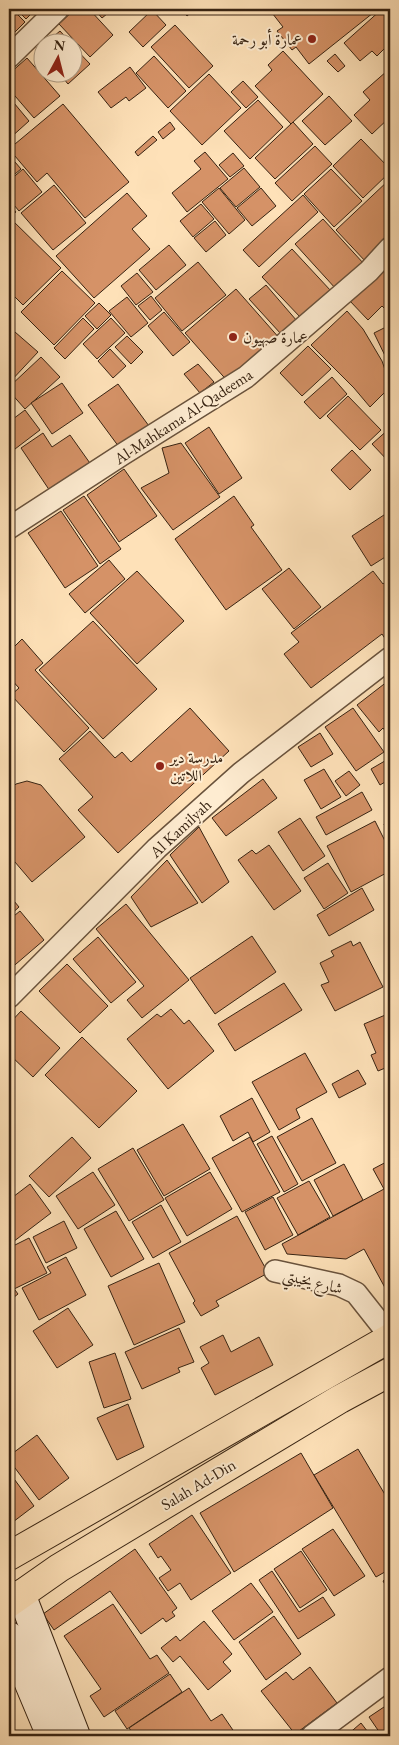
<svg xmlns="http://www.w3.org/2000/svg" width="399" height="1745" viewBox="0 0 399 1745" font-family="'EB Garamond',Amiri,serif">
	<rect width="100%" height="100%" fill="#fee1b8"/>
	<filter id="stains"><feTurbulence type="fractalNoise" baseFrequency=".004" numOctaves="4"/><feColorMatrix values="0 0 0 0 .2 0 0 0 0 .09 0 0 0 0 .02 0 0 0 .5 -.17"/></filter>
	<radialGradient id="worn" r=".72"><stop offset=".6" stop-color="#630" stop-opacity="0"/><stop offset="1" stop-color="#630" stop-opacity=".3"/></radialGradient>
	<g fill="#d59267" stroke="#372312">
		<path d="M9 9H12L25 22 14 33 9 28Z"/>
		<path d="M16 9H36L26 19Z"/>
		<path d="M75 9H89L113 35 90 57 59 24Z"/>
		<path d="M94 9H113L102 18Z"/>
		<path d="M181 9H195L187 16Z"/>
		<path d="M269 9H378L309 64 296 47 292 50 277 31 283 27Z"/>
		<path d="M382 9 390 17V43L377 56 372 51 360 61 344 43Z"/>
		<path d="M152 10 166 25 143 47 129 32Z"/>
		<path d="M175 25 213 66 189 88 151 47Z"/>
		<path d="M60 31 70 42H47Z"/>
		<path d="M72 45 90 64 68 84 58 72H72Z"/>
		<path d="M283 51 323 94 291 124 255 86 272 70 268 65Z"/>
		<path d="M335 54 345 66 338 72 327 61Z"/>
		<path d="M154 56 186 91 168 108 136 73Z"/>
		<path d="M27 58 60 96 34 118 9 89V74Z"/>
		<path d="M130 67 146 88 129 101 126 97 111 108 98 92Z"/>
		<path d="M387 71 390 75V117L372 134 354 115 370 100 363 92Z"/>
		<path d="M209 74 241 108 202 145 170 111Z"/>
		<path d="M243 81 258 97 246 108 231 92Z"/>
		<path d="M329 96 352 121 325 145 302 121Z"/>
		<path d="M9 97 29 121 9 139Z"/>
		<path d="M258 100 283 127 250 159 224 131Z"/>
		<path d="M63 104 129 182 85 218 47 173 37 182 9 149Z"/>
		<path d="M170 122 175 129 163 139 158 132Z"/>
		<path d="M293 122 313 144 275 179 255 158Z"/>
		<path d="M153 136 157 140 138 156 135 152Z"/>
		<path d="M361 139 390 169V172L363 198 333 166Z"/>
		<path d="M315 146 332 164 292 201 275 183Z"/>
		<path d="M205 152 228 179 187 212 172 193 201 169 194 161Z"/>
		<path d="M233 153 244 166 230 177 219 165Z"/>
		<path d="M9 155 21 169 9 179Z"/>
		<path d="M244 168 260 187 236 207 220 188Z"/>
		<path d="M23 169 42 192 19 211 9 199V181Z"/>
		<path d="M331 169 362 201 334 227 304 194Z"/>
		<path d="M390 179V241L367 263 336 230Z"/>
		<path d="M54 185 86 223 53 250 21 213Z"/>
		<path d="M219 188 245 220 229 234 202 202Z"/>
		<path d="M261 188 276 206 252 226 237 208Z"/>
		<path d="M127 193 147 216 132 229 150 249 94 298 56 256Z"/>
		<path d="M303 195 318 212 259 267 243 250Z"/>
		<path d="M9 204 16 212 9 218Z"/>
		<path d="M201 204 214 219 193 237 180 221Z"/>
		<path d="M11 219 61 268 23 305 9 291V221Z"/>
		<path d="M323 219 364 264 336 289 295 244Z"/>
		<path d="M215 221 226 235 206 252 194 238Z"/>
		<path d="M169 245 186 265 156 290 139 270Z"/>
		<path d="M292 249 331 291 301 318 262 277Z"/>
		<path d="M390 261V307L387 311 382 306 368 320 349 300Z"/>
		<path d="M198 262 226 295 182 331 155 298Z"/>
		<path d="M62 271 95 303 54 345 21 312Z"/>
		<path d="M137 273 153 292 136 305 121 286Z"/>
		<path d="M266 285 297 321 281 334 249 299Z"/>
		<path d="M236 289 281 340 230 384 185 333Z"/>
		<path d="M151 296 162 310 150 320 138 306Z"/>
		<path d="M127 297 148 323 131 337 109 311Z"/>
		<path d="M99 303 111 315 97 329 85 316Z"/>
		<path d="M347 311 363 329 382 361 390 384V387L370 407 354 388 311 345Z"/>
		<path d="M164 312 190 342 173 356 148 326Z"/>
		<path d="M83 318 94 329 65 359 54 348Z"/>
		<path d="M111 318 125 333 97 359 83 344Z"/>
		<path d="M390 325V366L374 333Z"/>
		<path d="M15 332 38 352 9 383V338Z"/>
		<path d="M127 336 143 352 131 364 115 347Z"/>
		<path d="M308 346 331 369 302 396 280 373Z"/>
		<path d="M110 349 126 366 113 378 98 361Z"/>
		<path d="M41 357 60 377 25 409 9 391V387Z"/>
		<path d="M198 364 214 382 200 393 184 374Z"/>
		<path d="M332 377 347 394 320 419 304 402Z"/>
		<path d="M62 383 83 413 52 434 31 403Z"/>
		<path d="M118 384 149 426 119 447 88 405Z"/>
		<path d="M348 396 381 430 360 450 327 416Z"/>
		<path d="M9 408 14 415 9 419Z"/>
		<path d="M25 410 40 430 15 449 9 441V422Z"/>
		<path d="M209 427 242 478 219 494 185 443Z"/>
		<path d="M390 428V463L372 444Z"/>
		<path d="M43 433 52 447 70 435 92 466 52 494 21 448Z"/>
		<path d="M181 443 220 497 173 530 141 488 169 473 162 448Z"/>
		<path d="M352 450 371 470 350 490 331 470Z"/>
		<path d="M124 469 157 516 119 542 87 495Z"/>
		<path d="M84 496 121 549 100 564 63 510Z"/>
		<path d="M234 496 254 525 251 527 282 570 226 610 175 539Z"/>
		<path d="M61 511 98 566 65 588 28 533Z"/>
		<path d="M390 511V554L371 566 352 536Z"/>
		<path d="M109 560 125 579 85 613 69 594Z"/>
		<path d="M289 568 321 607 294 629 262 589Z"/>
		<path d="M137 571 184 621 137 664 90 613Z"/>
		<path d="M373 571 383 584 390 578V641L388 643 382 634 311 688 284 654 299 642 291 633Z"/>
		<path d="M93 621 157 689 103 739 39 670Z"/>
		<path d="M22 639 43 663 35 670 89 728 64 752 11 695 19 688 9 677V652Z"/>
		<path d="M388 681 390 684V737L383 728 379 732 357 705Z"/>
		<path d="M190 708 229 751 118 853 78 810 93 797 59 759 90 731 115 758 122 752 131 762Z"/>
		<path d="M353 708 384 752 356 771 325 727Z"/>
		<path d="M320 733 333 754 311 767 298 747Z"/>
		<path d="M390 758V779L380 785 371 769Z"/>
		<path d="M324 769 341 797 321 809 304 780Z"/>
		<path d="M349 771 360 785 346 796 335 781Z"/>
		<path d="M263 779 277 798 226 836 212 818Z"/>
		<path d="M27 781 41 785 85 837 32 882 9 855V791L16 784Z"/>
		<path d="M362 792 372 810 326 835 316 817Z"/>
		<path d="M300 818 325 856 303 871 278 832Z"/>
		<path d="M375 821 390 851V871L351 892 327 846Z"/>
		<path d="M390 821V838L384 824Z"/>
		<path d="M199 827 229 882 202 903 170 855Z"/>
		<path d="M269 845 301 891 274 910 238 860 252 850 256 854Z"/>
		<path d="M167 860 198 903 151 927 131 897Z"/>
		<path d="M328 863 348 893 324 909 304 878Z"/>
		<path d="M362 888 374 910 329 936 317 915Z"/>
		<path d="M9 895 19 907 9 916Z"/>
		<path d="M126 904 189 980 142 1018 127 1000 144 986 96 929Z"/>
		<path d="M20 911 44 940 9 970V920Z"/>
		<path d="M252 936 276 972 215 1014 190 978Z"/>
		<path d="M98 937 136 982 111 1003 73 959Z"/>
		<path d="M351 941 353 946 360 942 383 987 335 1011 321 985 329 982 320 963 334 956 331 951Z"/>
		<path d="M67 964 108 1006 80 1033 39 991Z"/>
		<path d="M284 983 302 1010 235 1051 218 1024Z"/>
		<path d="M171 1009 184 1024 189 1020 214 1051 168 1089 127 1039 157 1014 161 1017Z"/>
		<path d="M21 1011 60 1048 33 1077 9 1054V1024Z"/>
		<path d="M390 1013V1066L378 1071 371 1055 376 1053 364 1024Z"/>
		<path d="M82 1037 137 1091 99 1128 45 1075Z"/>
		<path d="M305 1053 327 1092 296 1109 300 1118 279 1130 252 1082Z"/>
		<path d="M358 1070 366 1084 339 1098 332 1084Z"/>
		<path d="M252 1098 270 1132 253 1142 248 1132 233 1141 220 1116Z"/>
		<path d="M312 1118 336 1163 302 1181 277 1137Z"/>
		<path d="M183 1124 210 1169 164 1196 137 1150Z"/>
		<path d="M272 1136 298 1184 284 1192 257 1144Z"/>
		<path d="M72 1137 91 1158 49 1197 29 1176Z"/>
		<path d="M250 1137 280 1192 242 1212 212 1158Z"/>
		<path d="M133 1148 164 1200 129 1221 98 1169Z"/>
		<path d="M390 1160V1297L364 1249 346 1259 287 1254 282 1244 384 1189 373 1169Z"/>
		<path d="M344 1164 363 1200 333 1216 314 1180Z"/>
		<path d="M93 1172 115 1205 78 1229 56 1196Z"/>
		<path d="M210 1172 232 1209 187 1236 165 1198Z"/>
		<path d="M309 1181 330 1217 298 1235 277 1198Z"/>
		<path d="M30 1184 51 1213 9 1245V1200Z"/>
		<path d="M273 1197 293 1235 265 1250 245 1212Z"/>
		<path d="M161 1205 181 1242 153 1258 132 1222Z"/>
		<path d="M116 1211 144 1259 111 1277 84 1229Z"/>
		<path d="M237 1216 268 1273 216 1301 219 1306 201 1316 193 1303 195 1301 169 1253Z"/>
		<path d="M64 1221 77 1248 46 1263 33 1237Z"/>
		<path d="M29 1238 47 1273 14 1289 9 1278V1248Z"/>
		<path d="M66 1257 86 1295 39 1320 22 1288 51 1273 47 1267Z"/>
		<path d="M159 1263 185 1322 134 1345 108 1286Z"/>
		<path d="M9 1282 18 1294 9 1301Z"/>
		<path d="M68 1308 93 1345 57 1368 33 1331Z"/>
		<path d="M179 1328 194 1362 178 1368 180 1372 142 1389 125 1352Z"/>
		<path d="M223 1335 231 1352 259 1337 273 1365 215 1395 201 1368 209 1363 200 1347Z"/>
		<path d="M115 1353 131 1399 104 1408 89 1362Z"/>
		<path d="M128 1404 144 1447 117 1460 97 1418Z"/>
		<path d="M37 1435 69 1478 39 1500 9 1460V1456Z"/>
		<path d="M358 1449 390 1503V1569L376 1577 314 1475Z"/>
		<path d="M301 1453 333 1508 234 1572 200 1513Z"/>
		<path d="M9 1472 34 1506 9 1525Z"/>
		<path d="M192 1515 231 1573 191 1600 180 1583 168 1591 159 1578 171 1570 161 1556 158 1558 149 1544Z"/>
		<path d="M333 1529 365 1576 334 1596 302 1549Z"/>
		<path d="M135 1549 177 1608 172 1612 175 1616 166 1622 163 1618 141 1634 110 1591 54 1630 43 1614Z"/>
		<path d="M301 1551 327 1590 300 1608 274 1569Z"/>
		<path d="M272 1571 299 1612 323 1597 335 1615 298 1639 259 1580Z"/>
		<path d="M390 1576V1593L383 1581Z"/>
		<path d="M251 1583 273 1612 234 1640 212 1611Z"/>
		<path d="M113 1604 150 1659 157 1655 169 1673 104 1717 90 1696 101 1689 64 1636Z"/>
		<path d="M274 1616 301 1654 266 1680 239 1642Z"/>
		<path d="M204 1621 232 1654 223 1662 231 1671 208 1690 180 1656 173 1662 161 1648 176 1636 180 1641Z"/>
		<path d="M310 1667 337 1703 295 1734 261 1691 286 1672 293 1680Z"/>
		<path d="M170 1674 182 1692 127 1729 115 1711Z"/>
		<path d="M189 1688 211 1721 222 1714 237 1736H135L129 1728Z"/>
		<path d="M390 1703V1736H382L369 1717Z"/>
		<path d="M361 1723 371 1736H346Z"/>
	</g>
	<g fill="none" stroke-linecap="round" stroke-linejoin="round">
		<defs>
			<g id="minor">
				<path d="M9 57 58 9"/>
				<path d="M9 528 123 454 246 377 369 271 390 248"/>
				<path d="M9 997 157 848 241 773 390 658"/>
				<path d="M275 1271 339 1285 356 1293 390 1336"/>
				<path d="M312 1736 390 1678"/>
			</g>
			<g id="secondary">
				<path d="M21 1594 76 1736"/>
				<path d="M9 1636 51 1736"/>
			</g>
			<g id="trunk">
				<path d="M9 1556 390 1338"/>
				<path d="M9 1603 59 1568 340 1399 390 1372"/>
			</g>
		</defs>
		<use href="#minor" stroke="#69523c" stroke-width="24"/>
		<use href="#secondary" stroke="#372312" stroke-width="30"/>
		<use href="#trunk" stroke="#372312" stroke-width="30"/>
		<use href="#minor" stroke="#feecd1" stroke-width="21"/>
		<use href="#secondary" stroke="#feecd1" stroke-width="28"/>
		<use href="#trunk" stroke="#fee1b8" stroke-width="28"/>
	</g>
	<g fill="#8f2418" stroke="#feecd1" stroke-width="2">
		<circle cx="312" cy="39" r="5"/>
		<circle cx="233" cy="337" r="5"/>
		<circle cx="160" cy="766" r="5"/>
	</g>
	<g text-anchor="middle" stroke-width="4" stroke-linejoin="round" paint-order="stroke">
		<g font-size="16" fill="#372312" stroke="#feecd1" text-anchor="start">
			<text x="302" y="45" text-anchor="end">عمارة أبو رحمة</text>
			<text x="243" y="343">عمارة صهيون</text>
			<text x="170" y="763">مدرسة دير<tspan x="170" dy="18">اللاتين</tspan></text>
		</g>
		<g font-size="16" fill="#372312" stroke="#feecd1">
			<text transform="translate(183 416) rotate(-33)" y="6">Al-Mahkama Al-Qadeema</text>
			<text transform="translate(180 828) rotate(-43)" y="6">Al Kamilyah</text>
			<text transform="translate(313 1281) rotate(14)" y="6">شارع يخيبتي</text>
			<text transform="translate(198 1484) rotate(-31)" y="6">Salah Ad-Din</text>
		</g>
	</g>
	<rect width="399" height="1745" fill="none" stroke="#fee1b8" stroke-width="30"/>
	<rect x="10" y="10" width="379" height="1725" fill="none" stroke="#372312" stroke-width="2.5"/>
	<rect x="15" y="15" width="369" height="1715" fill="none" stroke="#372312"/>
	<g transform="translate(58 58) rotate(7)"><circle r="24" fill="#feecd1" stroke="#ae9c85"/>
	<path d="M0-4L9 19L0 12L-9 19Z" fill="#8f2418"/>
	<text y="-8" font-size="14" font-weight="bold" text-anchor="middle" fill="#372312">N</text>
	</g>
	<rect width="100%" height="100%" filter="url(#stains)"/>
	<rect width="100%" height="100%" fill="url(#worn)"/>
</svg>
